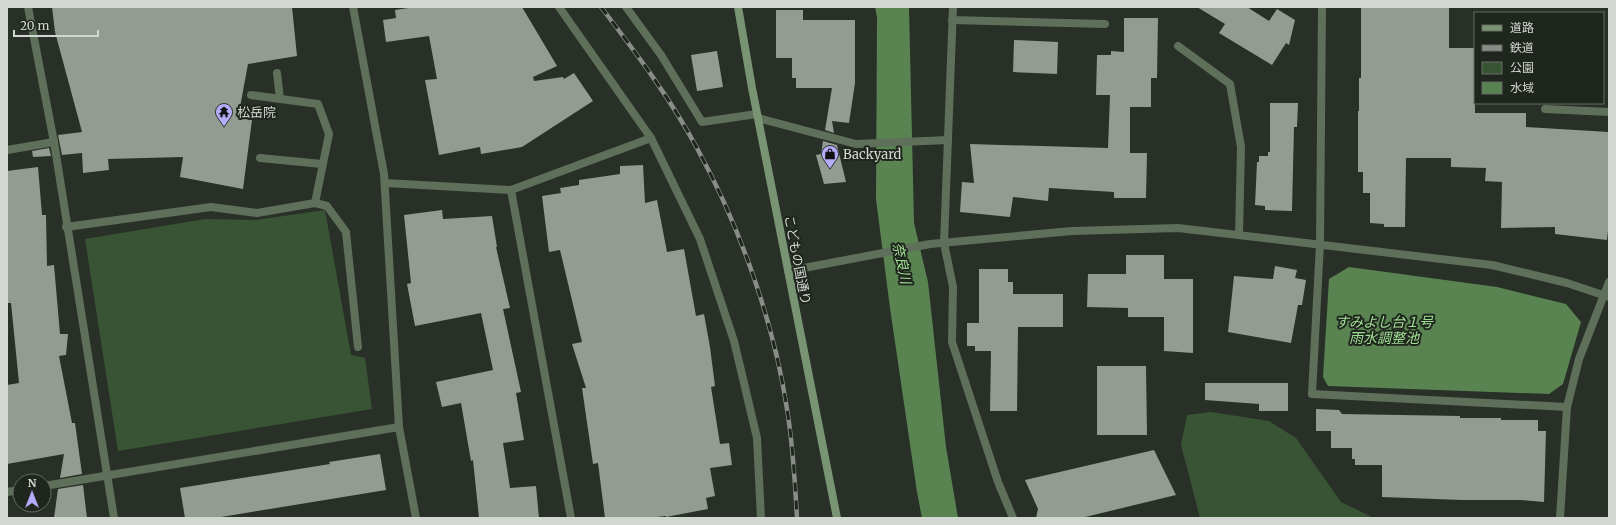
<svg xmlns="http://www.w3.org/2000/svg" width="1616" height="525" viewBox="0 0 1616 525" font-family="Merriweather,'Noto Sans JP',serif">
	<rect width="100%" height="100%" fill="#283027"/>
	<g fill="#395434">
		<path d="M325 210 351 355 365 358 372 409 118 451 85 239 205 219 256 220Z"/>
		<path d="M1211 412 1269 421 1296 438 1341 502 1370 516V518H1200L1181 445 1187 415Z"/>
	</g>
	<g fill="#598351">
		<path d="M875 7H909L914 223 928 282 946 447 958 518H922L917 492 890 308 876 199 877 17Z"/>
		<path d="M1349 267 1497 287 1566 304 1581 322 1563 384 1549 394 1328 386 1323 377 1329 279Z"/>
	</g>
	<g fill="#929c90">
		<path d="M52 7H292L297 56 248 64 238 118 252 120 243 189 180 177 183 157 108 159 109 170 83 173 82 153 62 155 58 135 82 132 55 32Z"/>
		<path d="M415 7H522L557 66 533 77 534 81 563 77 564 79 574 73 593 101 522 147 481 154 480 147 439 155 425 80 437 79 429 36 386 42 383 20 396 18 395 10Z"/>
		<path d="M1197 7H1247L1269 21 1277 9 1295 20 1289 45 1286 43 1272 65 1219 33 1225 24Z"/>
		<path d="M1361 7H1449V48H1475V113H1526V127L1609 132V221L1607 240 1555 234V227L1501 228 1502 182 1485 181 1486 168 1451 167V158H1406L1405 227H1384V224L1370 223V193H1363V172H1358V111H1359V78H1361Z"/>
		<path d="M776 10H803V20H855V83L849 123 832 121 834 133 825 130 832 88H796V78H792V58H776Z"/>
		<path d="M1124 18H1158L1157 78H1151V107H1130V153H1147L1146 198H1114V192L1049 188 1048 201 1013 197 1010 217 960 212 962 182 974 183 970 144 1108 148 1110 95H1096L1097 55H1111V51L1124 52Z"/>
		<path d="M1014 40 1058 42 1057 74 1013 72Z"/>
		<path d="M717 51 723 87 697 91 691 55Z"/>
		<path d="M1270 103H1298L1297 127H1294L1292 211 1265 210V206L1255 205 1257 162H1259V156H1268V152H1270Z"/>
		<path d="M823 141 837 145 846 182 824 184 816 155 821 154Z"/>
		<path d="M49 148 51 156 33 157 32 151Z"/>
		<path d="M643 165 645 203 657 200 667 252 684 249 696 316 704 314 710 347 715 386 711 387 720 444 729 443 732 465 710 468 715 496 706 498 708 509 666 517V516L646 518H605L598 463 593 464 582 388H586L572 344 582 342 560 250 549 252 542 196 561 193 560 188 579 185V180L620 174V166Z"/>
		<path d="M38 167 42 215H46L47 266 54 265 60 334H68L66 355 59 356 72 423H75L82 474 60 478 64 454 7 464V385L19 383 11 303H8L7 288V171Z"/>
		<path d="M442 210 443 219 492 216 497 247H496L510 308 503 309 521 392 516 393 524 440 503 443 510 488 536 486 539 518H479L473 460 471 461 461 403 442 407 436 382 493 370 481 313 415 326 407 284 411 283 404 215Z"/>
		<path d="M1126 255H1164V279H1193V353L1164 351V317H1128V308L1087 307 1088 274H1126Z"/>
		<path d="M1275 266 1297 270 1295 278 1306 280 1302 305H1298L1291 343 1228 332 1234 276 1273 279Z"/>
		<path d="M979 269H1008V282H1013V294H1063V327H1018L1017 411H990L991 351H975V346H967V323H979Z"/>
		<path d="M1097 366H1146L1147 435H1097Z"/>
		<path d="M1205 383H1288V411H1259V404L1205 400Z"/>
		<path d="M1316 409 1339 410 1342 414 1460 416V418H1501V420H1538V431H1546L1544 502 1520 500H1462L1382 497V465H1355V459H1352V448H1331V431H1316Z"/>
		<path d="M1154 450 1176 495 1081 518H1036L1038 509 1025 480Z"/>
		<path d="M380 454 386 490 215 518H185L180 488 330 464 329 462Z"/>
		<path d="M83 485 87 518H54L58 489Z"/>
	</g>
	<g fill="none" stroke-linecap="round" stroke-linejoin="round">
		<g stroke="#5e6f5a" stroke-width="8">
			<path d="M1178 46 1230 84 1241 147 1239 235"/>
			<path d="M277 73 280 99"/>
			<path d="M251 95 318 104 329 134 315 203"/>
			<path d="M758 118 856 144 948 140"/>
			<path d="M260 158 322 164"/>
			<path d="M66 227 211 207 257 213 315 203 327 206 346 232 358 347"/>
		</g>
		<g stroke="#5e6f5a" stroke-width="8">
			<path d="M28 7 54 142 114 518"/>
			<path d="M353 7 384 174 399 427"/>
			<path d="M559 7 651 138 700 239 734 341 757 438 761 518"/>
			<path d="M626 7 661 55 702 122 757 114"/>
			<path d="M953 7 944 243 953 287 952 342 998 482 1013 518"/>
			<path d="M1322 7 1320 244 1312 394 1567 407"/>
			<path d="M952 20 1105 24"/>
			<path d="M1545 109 1609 112"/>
			<path d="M7 150 54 142"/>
			<path d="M385 183 511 190"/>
			<path d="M44 486 399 427 416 518"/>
			<path d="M7 492 20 490"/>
			<path d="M571 518 511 190 651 138"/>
			<path d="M1560 518 1567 407 1579 359 1609 282"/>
		</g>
		<path stroke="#5e6f5a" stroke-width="8" d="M788 271 930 244 1072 231 1178 228 1492 265 1567 283 1609 297"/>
		<path stroke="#789472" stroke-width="8" d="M738 7 752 88 837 518"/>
		<defs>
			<path id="rail" d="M601 7C636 53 671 99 698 150 740 227 774 323 787 409 793 445 795 482 797 518"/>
		</defs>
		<use href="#rail" stroke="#888e87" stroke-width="4.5"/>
		<use href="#rail" stroke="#1f261d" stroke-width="3" stroke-dasharray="9" stroke-linecap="butt"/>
	</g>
	<defs>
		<symbol id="temple-pin" viewBox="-11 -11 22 30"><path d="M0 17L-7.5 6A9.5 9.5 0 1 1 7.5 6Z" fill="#b6abf8" stroke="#1f261d"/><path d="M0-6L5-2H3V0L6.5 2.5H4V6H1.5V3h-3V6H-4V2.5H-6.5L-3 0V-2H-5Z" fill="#111"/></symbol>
		<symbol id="shop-pin" viewBox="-11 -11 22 30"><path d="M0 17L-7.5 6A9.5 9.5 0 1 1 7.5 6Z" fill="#b6abf8" stroke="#1f261d"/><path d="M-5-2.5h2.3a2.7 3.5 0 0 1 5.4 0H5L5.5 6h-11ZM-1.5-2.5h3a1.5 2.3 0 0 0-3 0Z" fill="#111"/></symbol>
	</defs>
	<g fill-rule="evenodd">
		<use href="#temple-pin" x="214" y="102" width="20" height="27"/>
		<use href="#shop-pin" x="820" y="144" width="20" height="27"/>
	</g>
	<g text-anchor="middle" stroke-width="4" stroke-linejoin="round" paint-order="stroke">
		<g font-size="13" fill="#d2d7d1" stroke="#1f261d" text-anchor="start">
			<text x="237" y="117">松岳院</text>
			<text x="843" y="159">Backyard</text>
		</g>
		<g font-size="13" fill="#d2d7d1" stroke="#1f261d">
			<text transform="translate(798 260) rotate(79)" y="5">こどもの国通り</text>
		</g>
		<g font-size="14" font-style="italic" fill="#a1de95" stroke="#1f261d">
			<text transform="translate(902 263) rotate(78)" y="5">奈良川</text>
			<text x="1384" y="327">すみよし台１号<tspan x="1384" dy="16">雨水調整池</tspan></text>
		</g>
	</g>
	<rect width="1616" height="525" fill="none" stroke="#d2d7d1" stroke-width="16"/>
	<rect x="1474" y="12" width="130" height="92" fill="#1f261d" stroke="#676d65"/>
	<rect x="1482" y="25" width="20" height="6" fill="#789472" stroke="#676d65"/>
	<text x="1510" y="32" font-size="12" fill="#d2d7d1">道路</text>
	<rect x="1482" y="45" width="20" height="6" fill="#888e87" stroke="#676d65"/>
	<text x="1510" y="52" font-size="12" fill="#d2d7d1">鉄道</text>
	<rect x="1482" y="62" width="20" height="12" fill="#395434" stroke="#676d65"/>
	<text x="1510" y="72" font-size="12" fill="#d2d7d1">公園</text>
	<rect x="1482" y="82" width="20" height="12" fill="#598351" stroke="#676d65"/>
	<text x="1510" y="92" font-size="12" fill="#d2d7d1">水域</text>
	<g transform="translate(32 493)"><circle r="19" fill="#1f261d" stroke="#676d65"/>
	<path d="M0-3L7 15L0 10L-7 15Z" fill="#b6abf8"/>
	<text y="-6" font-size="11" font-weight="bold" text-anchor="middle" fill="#d2d7d1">N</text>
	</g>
	<path d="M14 30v6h84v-6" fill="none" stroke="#d2d7d1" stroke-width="2"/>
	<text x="20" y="30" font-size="12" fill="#d2d7d1" stroke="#1f261d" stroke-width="3" paint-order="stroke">20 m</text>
</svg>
